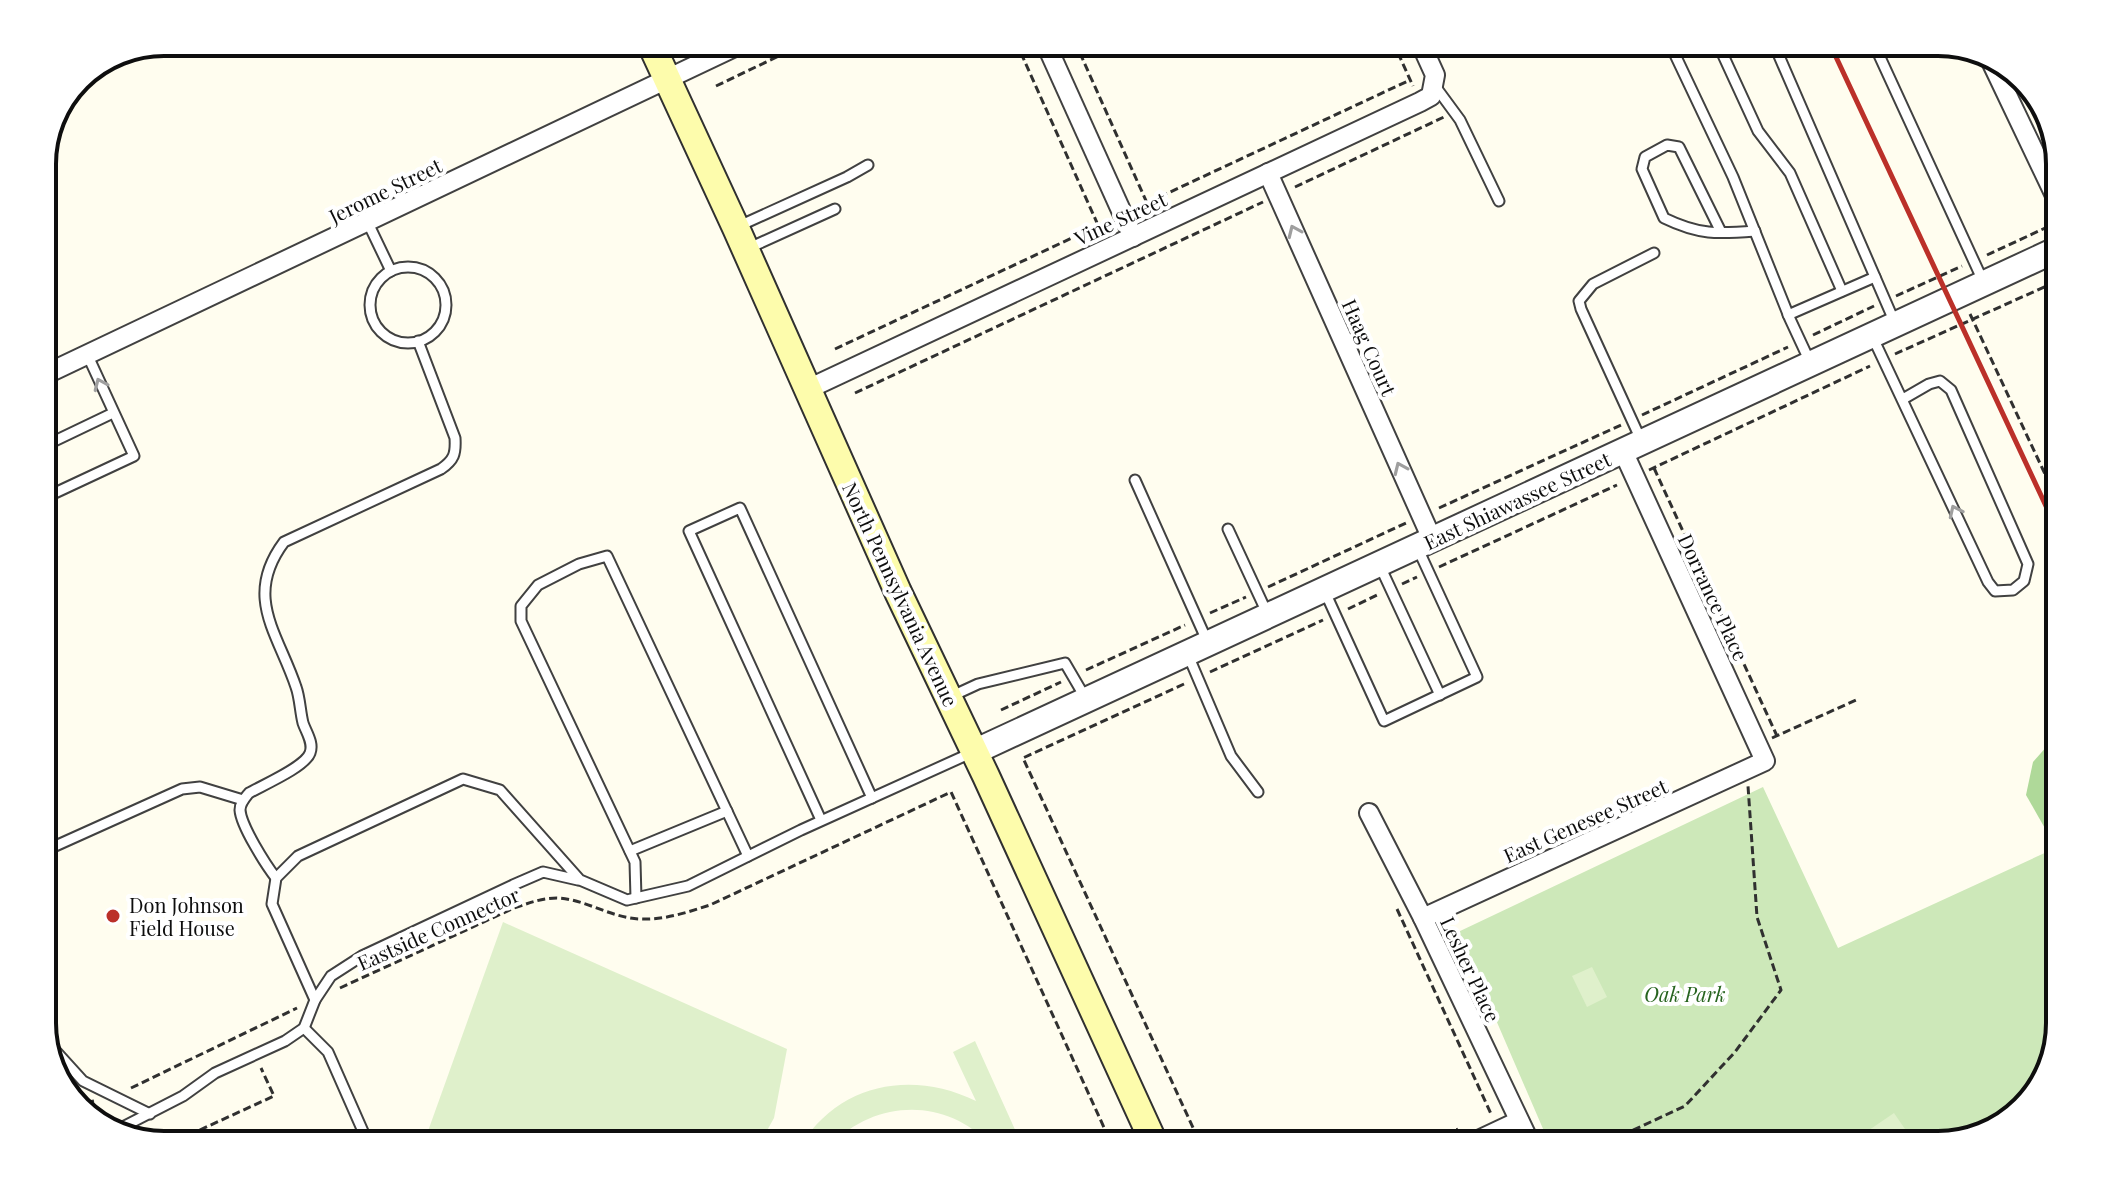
<svg xmlns="http://www.w3.org/2000/svg" width="2102" height="1187" font-family="'Playfair Display',serif">
<rect width="100%" height="100%" fill="#fffdef"/>
<!-- green -->
<path fill="#cde8b9" d="M 1763,787 L 1838,948 L 2060,846 L 2060,1024 L 2044,1084 L 2000,1128 L 1939,1145 L 1550,1145 L 1458,932 Z"/>
<!-- forest -->
<path fill="#afd999" d="M 2048,745 L 2060,755 L 2060,837 L 2051,839 L 2026,795 L 2033,762 Z"/>
<!-- pitch -->
<g fill="#dff0cb">
<path d="M 503,922 L 787,1049 L 774,1118 L 759,1145 L 423,1145 Z"/>
<path d="M 1592,967 L 1607,997 L 1587,1007 L 1572,976 Z"/>
<path d="M 975,1041 L 1022,1145 L 990,1145 C 947,1097 875,1099 831,1145 L 801,1145 C 840,1083 912,1070 976,1101 L 953,1052 Z"/>
<path d="M 1894,1113 L 1916,1145 L 1847,1145 Z"/>
</g>
<g fill="none" stroke-linecap="round" stroke-linejoin="round">
<defs>
<g id="service">
<path d="M 1669,42 L 1733,177 L 1790,319 L 1810,362"/>
<path d="M 1717,42 L 1758,131 L 1790,173 L 1842,291"/>
<path d="M 1773,42 L 1895,323"/>
<path d="M 1873,42 L 1983,281"/>
<path d="M 1435,86 L 1460,120 L 1499,201"/>
<path d="M 368,223 L 391,271"/>
<path d="M 739,226 L 847,177 L 868,165"/>
<path d="M 1721,232 L 1679,147 L 1667,145 L 1645,157 L 1642,169 L 1664,218 C 1699,235 1717,234 1755,231"/>
<path d="M 749,248 L 835,209"/>
<circle cx="408" cy="305" r="38"/>
<path d="M 1788,315 L 1875,277"/>
<path d="M 1873,338 L 1988,582 L 1995,591 L 2013,590 L 2024,581 L 2028,564 L 1951,390 L 1940,381 L 1929,384 L 1903,399"/>
<path d="M 1641,440 L 1581,309 L 1579,301 L 1593,284 L 1654,253"/>
<path d="M 42,447 L 113,413"/>
<path d="M 1135,480 L 1208,643"/>
<path d="M 42,499 L 134,456 L 87,354"/>
<path d="M 1228,529 L 1268,615"/>
<path d="M 1379,564 L 1440,695"/>
<path d="M 1325,592 L 1384,721 L 1477,677 L 1418,549"/>
<path d="M 1188,655 L 1231,756 L 1258,792"/>
<path d="M 952,696 L 978,684 L 1065,663 L 1086,699"/>
<path d="M 821,820 L 689,531 L 740,508 L 872,798"/>
<path d="M 630,851 L 727,811"/>
<path d="M 42,852 L 182,789 L 200,787 L 243,800"/>
<path d="M 276,878 C 266,865 241,826 240,810 C 240,803 245,798 249,793 C 263,785 305,767 310,753 C 314,743 306,732 303,723 C 300,711 300,698 296,687 C 278,633 243,597 284,542 L 441,469 C 454,460 456,454 455,438 L 418,341"/>
<path d="M 636,898 L 635,862 L 521,621 L 521,606 L 538,585 L 579,564 L 607,556 L 748,856"/>
<path d="M 315,1000 L 331,976 L 362,956 L 513,885 L 543,872 L 578,880"/>
<path d="M 42,1025 L 53,1048 L 83,1081 L 150,1114"/>
<path d="M 304,1028 L 328,1052 L 369,1145"/>
<path d="M 113,1132 L 183,1096 L 215,1073 L 285,1041 L 304,1028 L 315,1000 L 272,904 L 276,878 L 298,856 L 463,779 L 500,790 L 580,880 L 627,900 L 688,886 L 801,830 L 971,753"/>
</g>
<g id="minor">
<path d="M 1045,42 L 1133,237"/>
<path d="M 1988,55 L 2060,206"/>
<path d="M 1268,173 L 1432,539"/>
<path d="M 42,376 L 745,42"/>
<path d="M 808,389 L 1420,102 L 1431,96 L 1435,75 L 1420,42"/>
<path d="M 1369,813 L 1423,918 L 1531,1145"/>
<path d="M 1423,918 L 1765,761 L 1623,451"/>
<path d="M 1468,1145 L 1519,1121"/>
</g>
<path id="tertiary" d="M 974,752 L 2060,248"/>
<path id="secondary" d="M 650,42 L 736,228 L 898,592 L 986,776 L 1155,1145"/>
</defs>
<!-- service casing -->
<use href="#service" stroke="#414141" stroke-width="13"/>
<!-- minor casing -->
<use href="#minor" stroke="#414141" stroke-width="22"/>
<!-- tertiary casing -->
<use href="#tertiary" stroke="#414141" stroke-width="28"/>
<!-- secondary casing -->
<use href="#secondary" stroke="#303030" stroke-width="30"/>
<!-- path -->
<g stroke="#303030" stroke-width="3" stroke-dasharray="8 4" stroke-linecap="butt">
<path d="M 1016,42 L 1098,225"/>
<path d="M 1075,42 L 1147,203"/>
<path d="M 1393,42 L 1413,86"/>
<path d="M 716,86 L 808,42"/>
<path d="M 1295,187 L 1444,117"/>
<path d="M 1138,207 L 1410,80"/>
<path d="M 1987,255 L 2056,223"/>
<path d="M 1896,296 L 1962,266"/>
<path d="M 1970,314 L 2060,506"/>
<path d="M 1813,335 L 1874,306"/>
<path d="M 835,349 L 1106,222"/>
<path d="M 1895,354 L 2060,280"/>
<path d="M 855,393 L 1263,202"/>
<path d="M 1642,415 L 1788,347"/>
<path d="M 1654,468 L 1777,736"/>
<path d="M 1649,470 L 1870,366"/>
<path d="M 1439,508 L 1621,425"/>
<path d="M 1439,567 L 1617,485"/>
<path d="M 1402,584 L 1417,577"/>
<path d="M 1268,587 L 1406,523"/>
<path d="M 1348,609 L 1377,595"/>
<path d="M 1210,613 L 1246,597"/>
<path d="M 1086,670 L 1185,625"/>
<path d="M 1210,672 L 1323,620"/>
<path d="M 1184,684 L 1023,758 L 1201,1145"/>
<path d="M 1001,710 L 1061,682"/>
<path d="M 1772,738 L 1856,700"/>
<path d="M 1397,909 L 1492,1116"/>
<path d="M 340,988 L 514,908 C 529,903 542,898 557,898 C 586,899 612,919 642,919 C 665,920 688,912 710,905 L 951,792 L 1112,1145"/>
<path d="M 131,1088 L 297,1008"/>
<path d="M 78,1104 L 94,1101"/>
<path d="M 136,1138 L 151,1131 L 157,1143"/>
<path d="M 167,1145 L 274,1096 L 261,1068"/>
<path d="M 1424,1145 L 1458,1129"/>
<path d="M 1575,1145 L 1627,1133 L 1685,1106 L 1735,1052 L 1781,990 L 1757,917 L 1748,786"/>
</g>
<!-- service -->
<use href="#service" stroke="#fff" stroke-width="9"/>
<!-- minor -->
<use href="#minor" stroke="#fff" stroke-width="18"/>
<!-- tertiary -->
<use href="#tertiary" stroke="#fff" stroke-width="24"/>
<!-- secondary -->
<use href="#secondary" stroke="#fdfcac" stroke-width="26"/>
<!-- rail -->
<path stroke="#bb3029" stroke-width="5" d="M 1829,42 L 2060,536"/>
</g>
<!-- one-way arrows -->
<defs><path id="oneway-chevron" d="M-2-3.5L2.5 0L-2 3.5" fill="none" stroke-width="1.6" stroke-linecap="round" stroke-linejoin="round" transform="scale(2)"/></defs>
<g stroke="#9f9f9f">
<use href="#oneway-chevron" transform="translate(1294 231) rotate(-114)"/>
<use href="#oneway-chevron" transform="translate(100 384) rotate(-114)"/>
<use href="#oneway-chevron" transform="translate(1400 468) rotate(-114)"/>
<use href="#oneway-chevron" transform="translate(1955 511) rotate(-115)"/>
</g>
<!-- markers -->
<circle fill="#bb3029" stroke="#fff" stroke-width="3" cx="113" cy="916" r="8"/>
<g text-anchor="middle" dominant-baseline="central" stroke-width="8" stroke-linejoin="round" paint-order="stroke">
<!-- street labels -->
<g font-size="20" fill="#0e0e0e" stroke="#fff">
<text transform="translate(385 190) rotate(-26)">Jerome Street</text>
<text transform="translate(1120 218) rotate(-25)">Vine Street</text>
<text transform="translate(1370 347) rotate(66)">Haag Court</text>
<text transform="translate(1517 500) rotate(-25)">East Shiawassee Street</text>
<text transform="translate(901 594) rotate(65)">North Pennsylvania Avenue</text>
<text transform="translate(1714 597) rotate(65)">Dorrance Place</text>
<text transform="translate(1585 820) rotate(-24)">East Genesee Street</text>
<text transform="translate(438 928) rotate(-24)">Eastside Connector</text>
<text transform="translate(1471 969) rotate(65)">Lesher Place</text>
</g>
<!-- poi labels -->
<g font-size="20" fill="#0e0e0e" stroke="#fff" text-anchor="start">
<text x="129" y="904">Don Johnson<tspan x="129" dy="23">Field House</tspan></text>
</g>
<!-- park labels -->
<g font-size="20" font-style="italic" fill="#27641f" stroke="#fff">
<text x="1685" y="993">Oak Park</text>
</g>
</g>
<!-- crop -->
<path d="M0 0H2102V1187H0ZM164 56H1938A108 108 0 0 1 2046 164V1023A108 108 0 0 1 1938 1131H164A108 108 0 0 1 56 1023V164A108 108 0 0 1 164 56Z" fill="#fff" fill-rule="evenodd"/>
<path fill="none" stroke="#0e0e0e" stroke-width="4" d="M164 56H1938A108 108 0 0 1 2046 164V1023A108 108 0 0 1 1938 1131H164A108 108 0 0 1 56 1023V164A108 108 0 0 1 164 56Z"/>
</svg>
